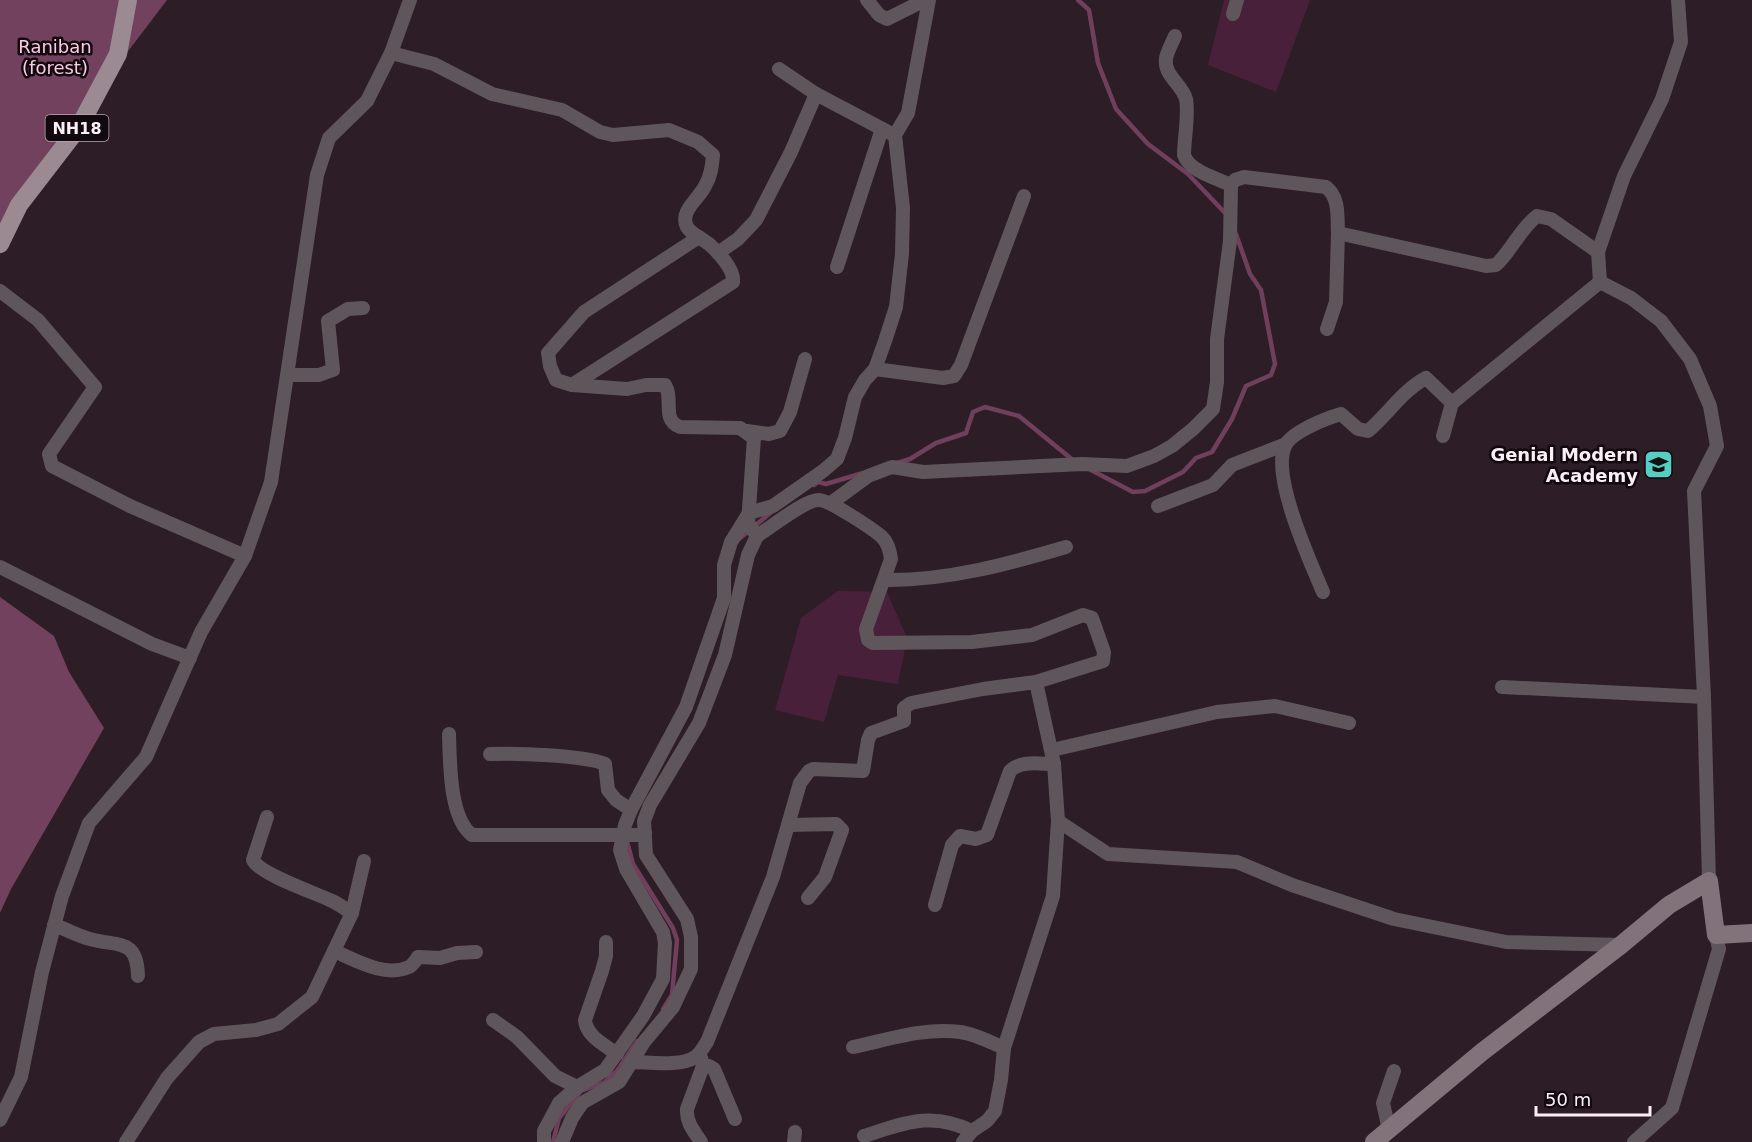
<svg xmlns="http://www.w3.org/2000/svg" width="1752" height="1142" font-family="'DejaVu Sans',sans-serif">
<rect width="100%" height="100%" fill="#2d1d26"/>
<!-- green -->
<g fill="#492039">
<path d="M 1224,0 L 1310,0 L 1276,92 L 1208,65 Z"/>
<path d="M 838,591 L 887,592 L 907,638 L 898,684 L 838,675 L 824,722 L 775,710 L 801,618 Z"/>
</g>
<!-- forest -->
<g fill="#72415e">
<path d="M 0,0 L 167,0 L 91,100 L 0,254 Z"/>
<path d="M 0,597 L 54,636 L 69,672 L 104,728 L 11,889 L 0,913 Z"/>
</g>
<g fill="none" stroke-linecap="round" stroke-linejoin="round">
<!-- stream -->
<g stroke="#703f5c" stroke-width="4.5">
<path d="M 1078,0 L 1089,10 L 1098,63 L 1116,109 L 1148,144 L 1188,174 L 1227,215"/>
<path d="M 897,463 L 910,459 L 936,443 L 966,433 L 973,412 L 985,407 L 1019,416 L 1074,461"/>
<path d="M 1089,469 L 1133,492 L 1145,491 L 1183,472 L 1196,458 L 1212,452 L 1232,419 L 1246,386 L 1271,375 L 1275,364 L 1261,290 L 1250,274 L 1236,234"/>
<path d="M 814,485 L 818,482 L 826,484 L 863,473"/>
<path d="M 739,539 L 774,510"/>
<path d="M 627,841 L 633,864 L 673,928 L 677,940 L 672,995 L 663,1009"/>
<path d="M 553,1142 L 559,1118 L 581,1091 L 605,1082 L 617,1071 L 637,1041"/>
</g>
<!-- street -->
<g stroke="#5f565b" stroke-width="14">
<path d="M 867,0 L 879,15 L 887,19 L 925,0"/>
<path d="M 1678,0 L 1681,42 L 1662,99 L 1624,176 L 1598,252 L 1600,282 L 1631,298 L 1661,321 L 1690,359 L 1710,406 L 1717,446 L 1694,491 L 1704,697 L 1709,881"/>
<path d="M 1233,14 L 1237,0"/>
<path d="M 1175,36 C 1172,43 1168,50 1166,58 C 1163,75 1182,84 1186,99 C 1189,115 1184,139 1184,155 C 1189,171 1216,178 1231,185"/>
<path d="M 391,53 L 434,64 L 492,94 L 562,110 L 600,132 L 613,135 L 669,130 L 698,142 L 713,155 C 712,166 711,176 705,186 C 699,199 679,211 687,227 C 691,234 703,239 709,244 C 718,252 735,270 733,282 L 572,385"/>
<path d="M 779,69 L 816,94 L 890,133"/>
<path d="M 718,253 L 738,239 L 756,220 L 791,152 L 816,94"/>
<path d="M 837,267 L 882,129"/>
<path d="M 0,291 L 38,320 L 95,387 L 49,454 L 52,466 L 130,506 L 245,556"/>
<path d="M 1327,329 L 1336,302 L 1338,233"/>
<path d="M 875,369 L 943,378 L 954,376 L 961,365 L 1024,196"/>
<path d="M 288,375 L 319,375 L 333,370 L 328,321 L 348,309 L 363,308"/>
<path d="M 747,431 L 769,434 L 780,431 L 790,412 L 805,359"/>
<path d="M 1443,436 L 1452,403 L 1600,282"/>
<path d="M 831,503 L 868,476 L 892,467 L 923,472 L 1082,464 L 1127,466 L 1154,456 L 1172,446 L 1193,429 L 1213,409 L 1217,382 L 1217,339 L 1230,241 L 1231,185 L 1235,180 L 1244,177 L 1326,187 C 1340,198 1337,217 1338,233 L 1486,266 L 1496,265 C 1512,250 1520,229 1537,216 L 1551,219 L 1598,252"/>
<path d="M 1158,506 L 1213,485 L 1232,465 L 1286,444"/>
<path d="M 757,536 C 770,528 805,500 818,500 C 828,499 873,529 882,537 C 888,543 890,551 891,559 L 866,629 L 868,640 L 873,643 L 972,642 L 1032,635 L 1083,615 L 1092,618 L 1104,652 L 1103,661 L 1036,682"/>
<path d="M 0,567 L 152,644 L 190,658"/>
<path d="M 885,580 C 946,581 1008,564 1066,547"/>
<path d="M 1323,592 C 1310,561 1271,476 1285,446 C 1291,432 1327,418 1341,414 L 1358,429 L 1368,431 C 1388,414 1403,390 1426,378 L 1452,403"/>
<path d="M 1502,687 L 1704,697"/>
<path d="M 449,734 C 450,761 449,818 472,835 L 640,835 L 645,833"/>
<path d="M 1052,750 L 1217,712 L 1275,706 L 1349,723"/>
<path d="M 490,754 C 515,753 584,755 605,764 L 608,790 L 616,800 L 631,810 L 625,825 L 620,850 L 626,869 L 663,932 L 665,943 L 663,979 L 643,1016 L 605,1070 L 577,1087 L 559,1103 L 544,1131 L 544,1142"/>
<path d="M 631,810 L 686,707 L 724,598 L 724,565 L 731,542 L 749,513 L 773,506 L 823,471 L 837,459 L 845,438 L 855,397 L 865,380 L 875,369 L 885,341 L 896,307 L 902,254 L 903,208 L 895,135 L 908,113 L 929,0"/>
<path d="M 267,817 L 253,860 C 259,874 316,893 332,901 C 339,904 345,909 352,913"/>
<path d="M 1058,821 L 1108,854 L 1237,862 L 1292,885 L 1394,919 L 1506,942 L 1621,945"/>
<path d="M 788,825 L 836,824 L 842,830 L 825,877 L 808,898"/>
<path d="M 935,905 L 952,845 L 960,836 L 976,839 L 987,835 L 1010,771 C 1021,760 1040,764 1054,764"/>
<path d="M 54,925 C 66,929 78,936 90,939 C 119,947 137,938 138,976"/>
<path d="M 606,942 L 606,956 L 602,971 L 585,1020 C 586,1036 605,1045 617,1054"/>
<path d="M 334,951 C 355,960 385,978 409,967 C 413,965 416,960 418,957 L 440,958 L 457,953 L 476,952"/>
<path d="M 493,1020 L 517,1037 L 555,1076 L 577,1087"/>
<path d="M 853,1047 C 887,1040 925,1027 960,1032 C 975,1034 990,1042 1004,1048"/>
<path d="M 696,1057 L 701,1058 L 703,1066 L 687,1109 C 686,1123 694,1131 701,1142"/>
<path d="M 631,1062 C 648,1062 681,1067 695,1057 C 700,1054 704,1046 707,1042 L 773,877 L 800,783 L 809,771 L 813,769 L 863,771 L 868,740 L 871,733 L 904,721 L 904,708 L 911,703 L 983,689 L 1036,682 L 1054,764 L 1058,821 L 1053,896 L 1004,1048 L 1001,1080 L 995,1111 L 987,1121 L 972,1131 L 963,1142"/>
<path d="M 703,1066 L 709,1066 L 714,1069 L 735,1119"/>
<path d="M 0,1120 L 21,1077 L 42,972 L 62,896 L 89,823 L 146,757 L 201,632 L 245,556 L 271,482 L 317,175 L 329,138 L 367,101 L 391,53 L 410,0"/>
<path d="M 1389,1130 L 1383,1103 L 1394,1071"/>
<path d="M 864,1136 C 905,1123 931,1111 972,1131"/>
<path d="M 126,1142 L 167,1078 L 199,1042 L 214,1034 L 256,1030 L 278,1024 L 312,997 L 352,913 L 364,861"/>
<path d="M 562,1142 L 572,1118 L 582,1103 L 619,1082 L 644,1042 L 673,1007 L 691,969 L 691,937 L 687,919 L 646,855 L 644,821 L 650,805 L 699,723 L 725,655 L 748,555 L 757,536 L 748,523 L 754,438 L 740,428 L 680,427 C 661,420 674,399 665,385 L 646,385 L 627,389 L 572,385 L 556,380 L 550,366 L 548,353 L 584,312 L 699,237"/>
<path d="M 794,1142 L 795,1132"/>
<path d="M 1634,1142 L 1672,1108 L 1719,949 L 1716,935"/>
</g>
<!-- secondary -->
<path stroke="#82737b" stroke-width="18" d="M 1374,1142 L 1482,1052 L 1621,945 L 1669,905 L 1709,881 L 1716,935 L 1752,933"/>
<!-- primary -->
<path stroke="#9c8a93" stroke-width="18" d="M 0,244 L 19,205 L 79,127 L 118,54 L 128,0"/>
</g>
<!-- icons -->
<defs>
<symbol id="school-square" viewBox="-11 -11 22 22"><rect x="-9" y="-9" width="18" height="18" rx="4" fill="#56cec4" stroke="#11090e"/><path d="M0-5L7-2L0 1L-7-2ZM-4 1L0 2.5L4 1V4Q0 6-4 4Z" fill="#111"/></symbol>
</defs>
<g fill-rule="evenodd">
<use href="#school-square" x="1642" y="448" width="33" height="33"/>
</g>
<g text-anchor="middle" dominant-baseline="central" stroke-width="5" stroke-linejoin="round" paint-order="stroke">
<!-- shield labels -->
<rect fill="#11090e" stroke="#b5aab0" stroke-width="1.5" x="45.5" y="115" width="63" height="26" rx="4.5"/>
<g font-size="16" font-weight="bold" fill="#fbeff5">
<text x="77" y="128">NH18</text>
</g>
<!-- park labels -->
<g font-size="18" fill="#fbcae5" stroke="#11090e">
<text x="55" y="46">Raniban<tspan x="55" dy="21">(forest)</tspan></text>
</g>
<!-- poi labels -->
<g font-size="18" font-weight="bold" fill="#fbeff5" stroke="#11090e" text-anchor="end">
<text x="1638" y="454">Genial Modern<tspan x="1638" dy="21">Academy</tspan></text>
</g>
</g>
<!-- scale -->
<path d="M1536 1106v9h114v-9" fill="none" stroke="#fbeff5" stroke-width="3"/>
<text x="1545" y="1106" font-size="18" fill="#fbeff5" stroke="#11090e" stroke-width="4.5" paint-order="stroke">50 m</text>
</svg>
